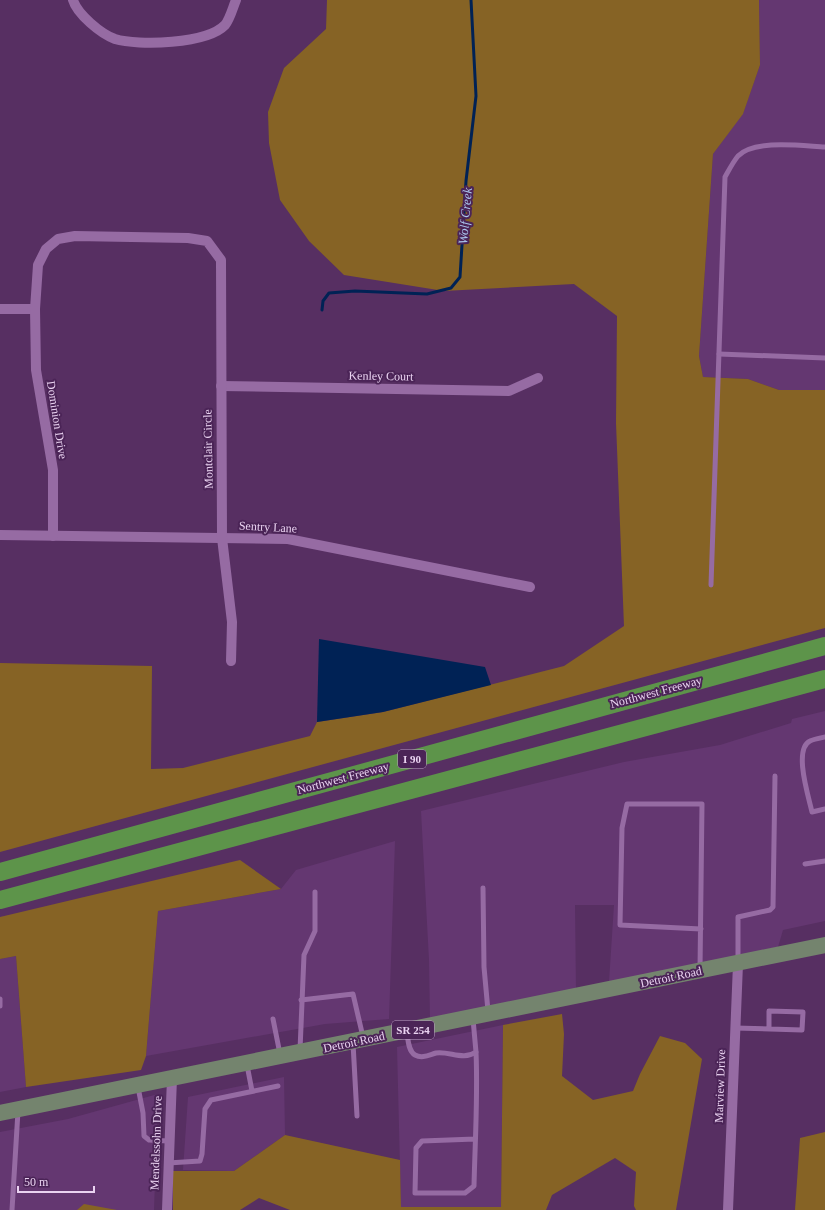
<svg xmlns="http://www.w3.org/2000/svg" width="825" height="1210" font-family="'Times New Roman',serif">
<rect width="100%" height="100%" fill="#572f62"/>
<!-- built -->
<g fill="#643771">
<path d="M 759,0 L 825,0 L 825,390 L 779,390 L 748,379 L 703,377 L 699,356 L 713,154 L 743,113 L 760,65 Z"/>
<path d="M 825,711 L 825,921 L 783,930 L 778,947 L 609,982 L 614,905 L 575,905 L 576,991 L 430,1020 L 429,960 L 421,811 L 624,762 L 720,745 L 791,723 L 792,719 Z"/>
<path d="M 395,841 L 389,1019 L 325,1024 L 146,1056 L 158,911 L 281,889 L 296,870 Z"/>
<path d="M 16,956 L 26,1087 L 0,1092 L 0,959 Z"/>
<path d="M 503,1025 L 501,1207 L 401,1207 L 397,1047 Z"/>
<path d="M 284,1077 L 285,1135 L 234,1171 L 183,1170 L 188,1097 Z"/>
<path d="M 158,1094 L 154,1210 L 0,1210 L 0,1132 L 68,1119 Z"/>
</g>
<!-- green -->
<g fill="#866325">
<path d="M 327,0 L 759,0 L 760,65 L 743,114 L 713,154 L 699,356 L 703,377 L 748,379 L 779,390 L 825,390 L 825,628 L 0,852 L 0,663 L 152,666 L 151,769 L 183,768 L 310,736 L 317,722 L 383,712 L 564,666 L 624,626 L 616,423 L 617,316 L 574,284 L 444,291 L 344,275 L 309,241 L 280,200 L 269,143 L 268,112 L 284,68 L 326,29 Z"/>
<path d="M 240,860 L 281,889 L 158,911 L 146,1056 L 141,1070 L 26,1087 L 16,956 L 0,959 L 0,917 Z"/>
<path d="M 562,1014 L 564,1034 L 562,1076 L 593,1100 L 633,1091 L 640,1074 L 660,1036 L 685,1043 L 702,1059 L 676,1210 L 636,1210 L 634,1206 L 636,1172 L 615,1158 L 552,1195 L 546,1210 L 290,1210 L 259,1198 L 240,1210 L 173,1210 L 173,1171 L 234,1171 L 285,1135 L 400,1160 L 401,1207 L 501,1207 L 503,1025 Z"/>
<path d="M 825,1132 L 825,1210 L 795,1210 L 800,1138 Z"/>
<path d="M 84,1204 L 117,1210 L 77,1210 Z"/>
</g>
<!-- water -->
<path fill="#025" d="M 319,639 L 485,667 L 491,685 L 383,712 L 317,722 Z"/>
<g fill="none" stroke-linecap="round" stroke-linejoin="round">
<!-- stream -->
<path stroke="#025" stroke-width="3" d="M 322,310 L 323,301 L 329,293 L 355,291 L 427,294 L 451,288 L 460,277 L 466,181 L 476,96 L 471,0"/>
<!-- service -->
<g stroke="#966ba3" stroke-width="5">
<path d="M 719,354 L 825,358"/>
<path d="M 711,585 L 725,177 C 729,170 733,162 738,156 C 754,139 803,146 825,147"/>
<path d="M 825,737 C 820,738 814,739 810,741 C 793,749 809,798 812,812 L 825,809"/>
<path d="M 805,864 L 825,861"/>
<path d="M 483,888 L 484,967 L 488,1011"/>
<path d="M 738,961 L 738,917 L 770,910 L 773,907 L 775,776"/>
<path d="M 700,969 L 702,804 L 627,804 L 622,828 L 620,925 L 701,929"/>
<path d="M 0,999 L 0,1006"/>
<path d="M 301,1000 L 353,994 L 363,1037"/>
<path d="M 273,1019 L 280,1054"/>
<path d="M 735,1028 L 802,1030 L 803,1012 L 769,1011 L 769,1029"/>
<path d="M 407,1032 C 408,1039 408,1051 415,1055 C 422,1059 429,1055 436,1053 C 450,1051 463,1061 476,1052 L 473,1019"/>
<path d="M 353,1043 L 357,1116"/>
<path d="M 300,1050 L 304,955 L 315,931 L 315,892"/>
<path d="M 247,1065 L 252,1091"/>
<path d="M 138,1087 L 143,1113 L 144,1136 L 149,1140 L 168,1141"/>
<path d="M 475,1139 L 422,1141 L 416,1148 L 415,1193 L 465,1193 L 474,1186 C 475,1141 478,1097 476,1052"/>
<path d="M 168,1163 L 200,1161 L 202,1154 L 205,1109 L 211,1100 L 278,1086"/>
<path d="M 12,1210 L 18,1111"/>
</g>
<!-- minor -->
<g stroke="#966ba3" stroke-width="10">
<path d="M 73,0 C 77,14 101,34 115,39 C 138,46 207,44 225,25 C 230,19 233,7 236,0"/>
<path d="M 0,309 L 35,309"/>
<path d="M 221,386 L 509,391 L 538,378"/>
<path d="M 0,535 L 288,539 L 530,587"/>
<path d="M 53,536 L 53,470 L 36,370 L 35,309 L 38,265 L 46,249 L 58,239 L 75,236 L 188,238 L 207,241 L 221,260 L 222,538 L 232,622 L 231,661"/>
<path d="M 167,1210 L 172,1078"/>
<path d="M 728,1210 L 738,964"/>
</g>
<!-- primary -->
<path stroke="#74846e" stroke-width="16" d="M 0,1113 L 825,945"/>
<!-- motorway -->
<g stroke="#5d944a" stroke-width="18">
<path d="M 0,872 L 825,646"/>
<path d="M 0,900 L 825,679"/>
</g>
</g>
<g text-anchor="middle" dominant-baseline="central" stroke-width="4" stroke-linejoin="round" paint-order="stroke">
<!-- shield labels -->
<g fill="#4b2457" stroke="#ba9ec3" stroke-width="1">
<rect x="398" y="750" width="28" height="18" rx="3"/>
<rect x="392" y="1021" width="42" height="18" rx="3"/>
</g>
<g font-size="11" font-weight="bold" fill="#ead3f1">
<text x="412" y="759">I 90</text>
<text x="413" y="1030">SR 254</text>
</g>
<!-- street labels -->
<g font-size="12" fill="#ead3f1" stroke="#4b2457">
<text transform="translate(381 376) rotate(1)">Kenley Court</text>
<text transform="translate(57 420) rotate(81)">Dominion Drive</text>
<text transform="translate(208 449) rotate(-91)">Montclair Circle</text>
<text transform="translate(268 527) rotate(3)">Sentry Lane</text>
<text transform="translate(656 692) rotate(-15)">Northwest Freeway</text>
<text transform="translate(343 778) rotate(-15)">Northwest Freeway</text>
<text transform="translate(671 977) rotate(-12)">Detroit Road</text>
<text transform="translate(354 1042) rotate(-12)">Detroit Road</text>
<text transform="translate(720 1086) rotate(-88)">Marview Drive</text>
<text transform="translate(156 1143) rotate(-88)">Mendelssohn Drive</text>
</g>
<!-- water labels -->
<g font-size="13" font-style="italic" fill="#aac5ec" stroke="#4b2457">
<text transform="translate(465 216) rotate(-85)">Wolf Creek</text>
</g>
</g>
<!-- scale -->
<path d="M18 1186v6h76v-6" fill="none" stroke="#ead3f1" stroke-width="2"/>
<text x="24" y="1186" font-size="12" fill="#ead3f1" stroke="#4b2457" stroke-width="3" paint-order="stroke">50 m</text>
</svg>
